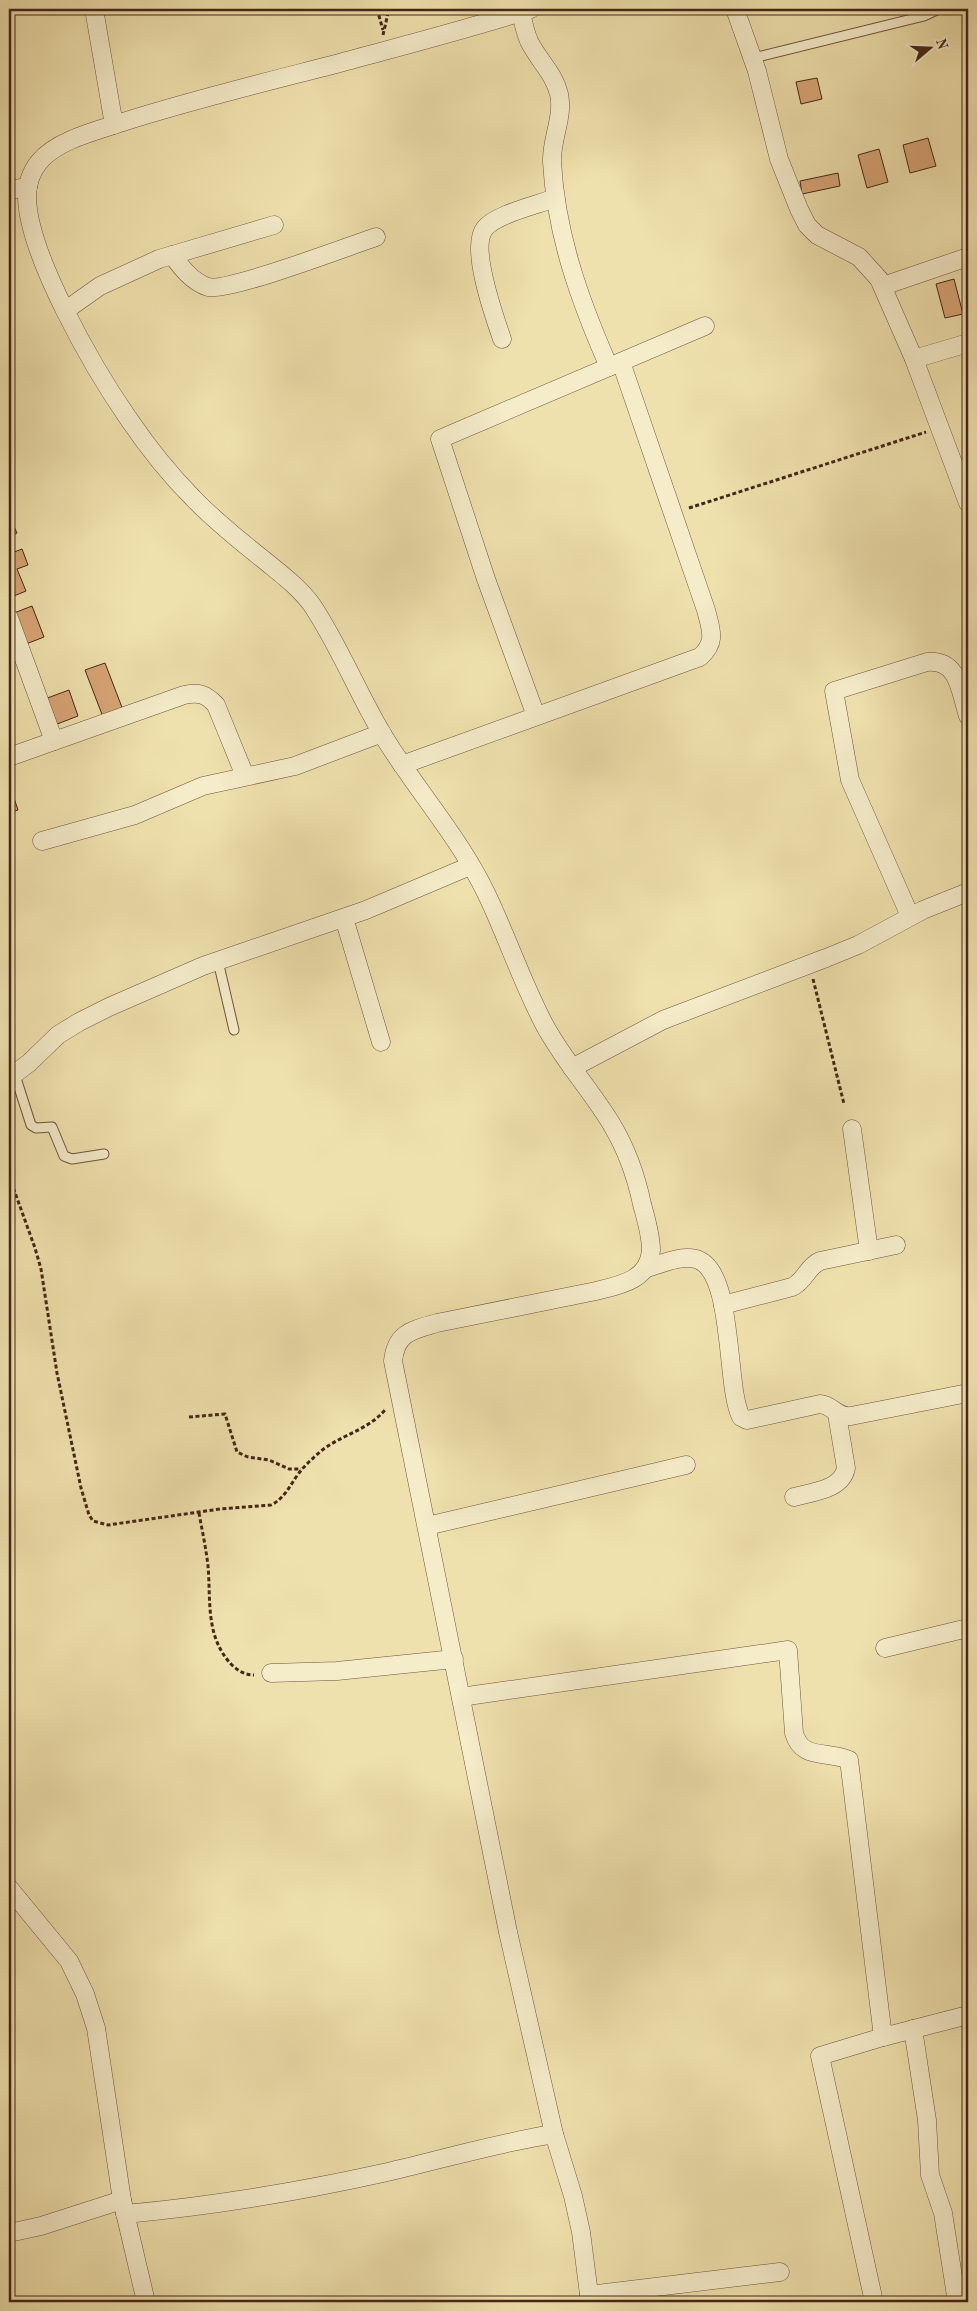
<svg xmlns="http://www.w3.org/2000/svg" width="977" height="2311" font-family="'Old Standard TT',serif">
<rect width="100%" height="100%" fill="#efe1ad"/>
<filter id="stains"><feTurbulence type="fractalNoise" baseFrequency=".004" numOctaves="4"/><feColorMatrix values="0 0 0 0 .2 0 0 0 0 .09 0 0 0 0 .02 0 0 0 .5 -.17"/></filter>
<radialGradient id="worn" r=".72"><stop offset=".6" stop-color="#630" stop-opacity="0"/><stop offset="1" stop-color="#630" stop-opacity=".3"/></radialGradient>
<!-- building -->
<g fill="#d8a575" stroke="#442618">
<path d="M 817,78 L 822,99 L 801,104 L 796,82 Z"/>
<path d="M 928,138 L 936,166 L 910,173 L 903,145 Z"/>
<path d="M 879,149 L 888,182 L 867,188 L 858,155 Z"/>
<path d="M 838,173 L 840,186 L 802,194 L 800,181 Z"/>
<path d="M 954,279 L 963,314 L 945,318 L 936,284 Z"/>
<path d="M 9,516 L 17,533 L 9,537 Z"/>
<path d="M 22,549 L 28,565 L 17,569 L 26,591 L 9,598 L 9,554 Z"/>
<path d="M 32,606 L 44,637 L 26,644 L 14,613 Z"/>
<path d="M 105,663 L 123,710 L 103,717 L 85,670 Z"/>
<path d="M 69,690 L 78,716 L 52,726 L 42,700 Z"/>
<path d="M 9,783 L 18,810 L 9,813 Z"/>
</g>
<g fill="none" stroke-linecap="round" stroke-linejoin="round">
<defs>
<g id="lane">
<path d="M 753,58 L 924,16 L 939,9"/>
<path d="M 218,961 L 234,1030"/>
<path d="M 15,1075 L 31,1125 L 36,1128 L 52,1127 L 64,1156 L 72,1159 L 104,1154"/>
</g>
<g id="street">
<path d="M 94,9 L 114,125"/>
<path d="M 531,9 C 465,30 398,47 332,65 C 262,83 192,100 123,122 C 96,131 57,140 39,162 C 31,172 27,185 27,197 C 28,255 94,369 128,418 C 147,446 169,474 193,498 C 215,521 240,541 264,560 C 281,574 299,587 312,605 C 340,647 358,694 384,737 C 417,791 460,838 487,895 C 507,937 522,982 544,1024 C 563,1060 591,1090 612,1125 C 627,1150 636,1176 642,1204 C 646,1219 651,1235 651,1250 C 649,1280 621,1285 596,1291 L 437,1323 C 413,1330 396,1332 393,1361 L 508,1932 L 554,2134 L 573,2196 L 581,2232 L 590,2302"/>
<path d="M 735,9 L 757,71 L 779,159 L 799,209 L 807,225 L 817,235 L 859,257 L 879,279 L 914,359 L 968,503"/>
<path d="M 521,12 C 523,22 525,32 529,41 C 538,60 554,73 559,94 C 564,117 551,139 552,162 C 556,235 580,301 609,367"/>
<path d="M 9,190 L 28,187"/>
<path d="M 172,255 C 181,267 192,282 208,287 C 229,292 349,246 376,237"/>
<path d="M 883,286 L 968,257"/>
<path d="M 66,310 L 100,286 L 159,259 L 274,225"/>
<path d="M 502,339 C 495,318 469,247 485,228 C 497,214 537,205 555,198"/>
<path d="M 914,359 L 968,343"/>
<path d="M 9,618 L 54,741"/>
<path d="M 536,716 L 486,579 L 440,439 L 705,326"/>
<path d="M 9,757 L 184,695 C 199,692 206,694 216,705 L 245,776"/>
<path d="M 402,765 L 700,657 C 717,642 711,630 706,610 L 621,362"/>
<path d="M 42,841 L 135,815 L 203,786 L 295,766 L 382,733"/>
<path d="M 910,916 L 850,780 L 834,691 L 927,662 C 959,659 960,691 968,716"/>
<path d="M 344,918 L 381,1042"/>
<path d="M 572,1068 L 663,1020 L 826,958 L 858,945 L 923,910 L 968,892"/>
<path d="M 9,1078 L 29,1063 L 58,1035 L 79,1022 L 109,1007 L 203,966 L 366,910 L 470,866"/>
<path d="M 852,1129 L 869,1251"/>
<path d="M 647,1268 C 661,1264 681,1255 696,1259 C 735,1270 725,1386 741,1417 L 747,1420 L 820,1404 C 833,1405 837,1418 851,1416 L 968,1393"/>
<path d="M 723,1305 L 792,1287 C 805,1281 807,1267 820,1261 L 896,1245"/>
<path d="M 794,1497 C 812,1492 842,1490 846,1468 L 837,1414"/>
<path d="M 427,1526 L 686,1465"/>
<path d="M 885,1648 L 968,1628"/>
<path d="M 271,1673 L 337,1671 L 454,1659"/>
<path d="M 461,1697 L 788,1650 L 794,1733 C 802,1761 827,1750 849,1760 L 883,2037"/>
<path d="M 9,1888 L 69,1961 L 85,1994 L 96,2028 L 122,2200 L 146,2302"/>
<path d="M 913,2029 L 927,2120 L 930,2175 L 943,2213 L 957,2302"/>
<path d="M 125,2214 C 213,2206 297,2192 383,2173 C 440,2160 496,2143 554,2134"/>
<path d="M 9,2233 L 41,2226 L 122,2200"/>
<path d="M 589,2295 L 780,2272"/>
<path d="M 874,2302 L 820,2056 L 883,2037 L 968,2015"/>
</g>
</defs>
<!-- lane casing -->
<use href="#lane" stroke="#6f553d" stroke-width="11"/>
<!-- street casing -->
<use href="#street" stroke="#6f553d" stroke-width="19"/>
<!-- path -->
<g stroke="#442618" stroke-width="3" stroke-dasharray="4 2.5" stroke-linecap="butt">
<path d="M 377,9 L 383,30"/>
<path d="M 383,35 L 389,9"/>
<path d="M 689,508 L 926,432"/>
<path d="M 813,979 L 844,1104"/>
<path d="M 9,1176 L 35,1248 L 41,1269 L 57,1373 L 81,1488 L 89,1515 L 93,1521 L 108,1525 L 220,1509 L 271,1505 C 285,1498 290,1485 299,1473 C 305,1465 313,1458 321,1451 C 341,1435 368,1430 385,1410"/>
<path d="M 189,1417 L 225,1414 L 237,1452 L 248,1457 L 269,1460 L 289,1469 L 301,1469"/>
<path d="M 199,1513 C 202,1530 206,1548 208,1566 C 211,1600 205,1636 231,1664 C 238,1671 245,1675 254,1675"/>
</g>
<!-- lane -->
<use href="#lane" stroke="#f5ecca" stroke-width="9"/>
<!-- street -->
<use href="#street" stroke="#f5ecca" stroke-width="18"/>
</g>
<!-- margin -->
<rect width="977" height="2311" fill="none" stroke="#efe1ad" stroke-width="30"/>
<rect x="10" y="10" width="957" height="2291" fill="none" stroke="#442618" stroke-width="2.5"/>
<rect x="15" y="15" width="947" height="2281" fill="none" stroke="#442618"/>
<!-- north arrow -->
<g transform="translate(930 48) rotate(71)" stroke="#f5ecca" stroke-width="4" paint-order="stroke">
<path d="M0-4L9 19L0 12L-9 19Z" fill="#442618"/>
<text y="-8" font-size="14" font-weight="bold" text-anchor="middle" fill="#442618">N</text>
</g>
<rect width="100%" height="100%" filter="url(#stains)"/>
<rect width="100%" height="100%" fill="url(#worn)"/>
</svg>
